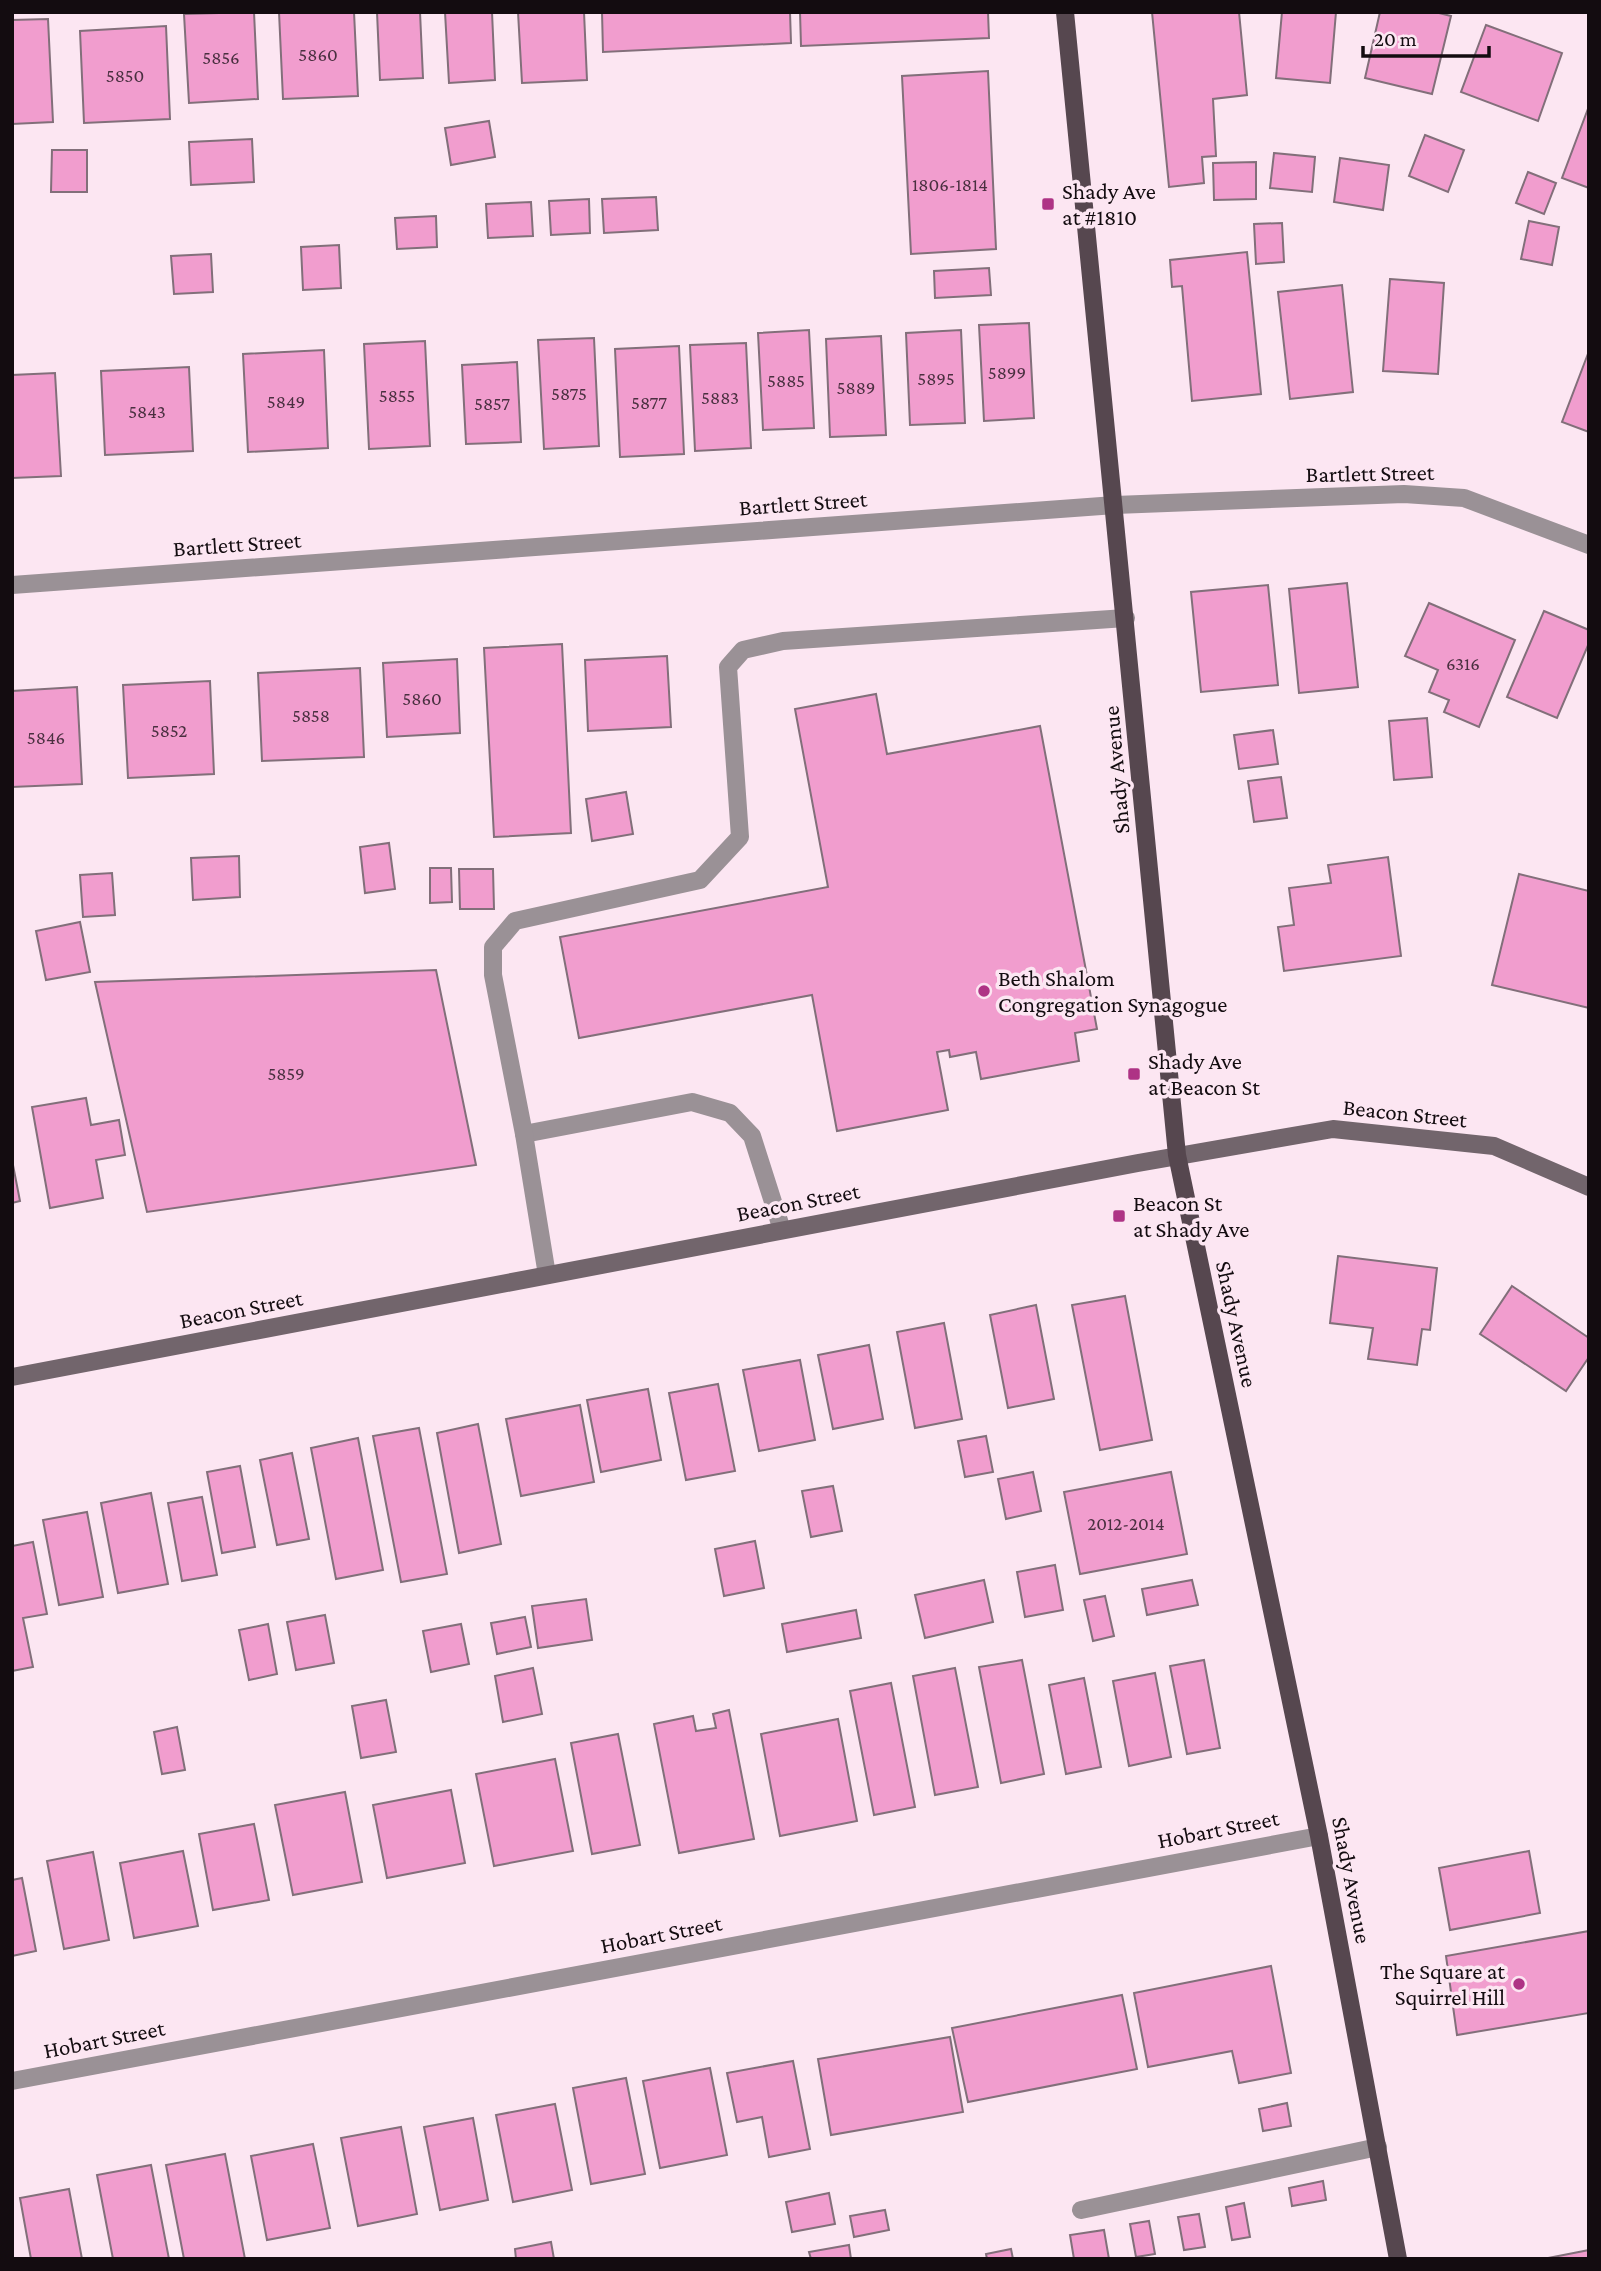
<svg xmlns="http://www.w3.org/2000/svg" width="1601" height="2271" font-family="'Crimson Pro',serif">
<rect width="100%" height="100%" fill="#fce6f2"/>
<!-- building -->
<g fill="#f19dce" stroke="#826f7a" stroke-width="2">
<path d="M 254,12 L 258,99 L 189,103 L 184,14 Z"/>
<path d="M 279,12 L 354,12 L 358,96 L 283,99 Z"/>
<path d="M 377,12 L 420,12 L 423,78 L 380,80 Z"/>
<path d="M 445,12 L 492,12 L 495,80 L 449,83 Z"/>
<path d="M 518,12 L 584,12 L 587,80 L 522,83 Z"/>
<path d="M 602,12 L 790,12 L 791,43 L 603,52 Z"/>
<path d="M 800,12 L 988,12 L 989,38 L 801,46 Z"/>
<path d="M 1152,12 L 1239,12 L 1247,95 L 1213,99 L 1216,156 L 1202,157 L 1204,183 L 1169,187 Z"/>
<path d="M 1282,12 L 1336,12 L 1330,83 L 1276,78 Z"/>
<path d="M 1380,12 L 1435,12 L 1451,16 L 1432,94 L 1365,78 Z"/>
<path d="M 48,19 L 53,122 L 12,124 L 12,20 Z"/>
<path d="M 1486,25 L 1562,53 L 1538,121 L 1461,92 Z"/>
<path d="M 166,26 L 170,119 L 84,123 L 80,31 Z"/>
<path d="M 988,71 L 996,249 L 911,254 L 902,76 Z"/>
<path d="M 1589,106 L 1589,188 L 1562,178 Z"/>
<path d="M 489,121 L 495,157 L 451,165 L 445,128 Z"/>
<path d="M 1425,135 L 1464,150 L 1448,192 L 1409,176 Z"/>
<path d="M 252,139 L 254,182 L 191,185 L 189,142 Z"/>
<path d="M 52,150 L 87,150 L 87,192 L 51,192 Z"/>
<path d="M 1274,153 L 1315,157 L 1312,192 L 1270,188 Z"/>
<path d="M 1340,158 L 1389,165 L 1383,210 L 1334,202 Z"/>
<path d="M 1256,162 L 1256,199 L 1214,200 L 1213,163 Z"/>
<path d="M 1528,172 L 1556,183 L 1544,214 L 1516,203 Z"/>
<path d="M 656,197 L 658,230 L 604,233 L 602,199 Z"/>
<path d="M 589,199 L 590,233 L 551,235 L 549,201 Z"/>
<path d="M 531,202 L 533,236 L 488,238 L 486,204 Z"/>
<path d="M 436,216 L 437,247 L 397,249 L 395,218 Z"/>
<path d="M 1529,221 L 1559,227 L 1552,265 L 1521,259 Z"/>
<path d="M 1282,223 L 1284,262 L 1256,264 L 1254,224 Z"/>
<path d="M 339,245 L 341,288 L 303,290 L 301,247 Z"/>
<path d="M 1247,252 L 1261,394 L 1192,401 L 1182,286 L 1172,287 L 1170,260 Z"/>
<path d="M 211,254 L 213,292 L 174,294 L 171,256 Z"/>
<path d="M 989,268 L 991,295 L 935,298 L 934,271 Z"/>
<path d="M 1390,279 L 1444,283 L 1438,374 L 1383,371 Z"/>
<path d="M 1342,285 L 1353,392 L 1290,399 L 1278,292 Z"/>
<path d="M 1029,323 L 1034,418 L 984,421 L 979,325 Z"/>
<path d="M 809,330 L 814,428 L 763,430 L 758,333 Z"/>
<path d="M 961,330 L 965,423 L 910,425 L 906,333 Z"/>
<path d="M 881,336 L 886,435 L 830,437 L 826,339 Z"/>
<path d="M 594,338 L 599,446 L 544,449 L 538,340 Z"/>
<path d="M 425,341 L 430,446 L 369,449 L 364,344 Z"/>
<path d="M 746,343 L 751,448 L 695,451 L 690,345 Z"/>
<path d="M 679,346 L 684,454 L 620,457 L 615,349 Z"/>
<path d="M 324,350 L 328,448 L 248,452 L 243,354 Z"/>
<path d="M 1589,351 L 1589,432 L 1562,422 Z"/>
<path d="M 517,362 L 521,442 L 466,444 L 462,365 Z"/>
<path d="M 189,367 L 193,451 L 105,455 L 101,371 Z"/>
<path d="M 55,373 L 61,476 L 12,478 L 12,375 Z"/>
<path d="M 1347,583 L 1358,687 L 1299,693 L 1289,589 Z"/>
<path d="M 1268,585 L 1278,685 L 1201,692 L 1191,592 Z"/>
<path d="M 1429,603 L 1515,640 L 1479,727 L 1444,712 L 1449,700 L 1429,692 L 1438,670 L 1405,656 Z"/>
<path d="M 1544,611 L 1589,630 L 1589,643 L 1557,718 L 1507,697 Z"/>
<path d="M 562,644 L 571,833 L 494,837 L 484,648 Z"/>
<path d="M 667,656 L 671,727 L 588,731 L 585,660 Z"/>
<path d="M 457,659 L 460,733 L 387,737 L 383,663 Z"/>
<path d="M 360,668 L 364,757 L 262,761 L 258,673 Z"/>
<path d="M 210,681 L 214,774 L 128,778 L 123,685 Z"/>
<path d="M 77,687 L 82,784 L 12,787 L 12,691 Z"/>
<path d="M 876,694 L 887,754 L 1040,726 L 1097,1029 L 1075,1033 L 1079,1061 L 981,1079 L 976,1052 L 950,1057 L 949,1050 L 937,1052 L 948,1110 L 837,1131 L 812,995 L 579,1038 L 560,937 L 828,887 L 795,709 Z"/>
<path d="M 1427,718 L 1432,777 L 1394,780 L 1389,721 Z"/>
<path d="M 1273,730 L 1278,764 L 1239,769 L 1234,735 Z"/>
<path d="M 1281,777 L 1287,818 L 1254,822 L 1248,781 Z"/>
<path d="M 626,792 L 633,834 L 592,841 L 586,799 Z"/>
<path d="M 389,843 L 395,889 L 365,893 L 360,847 Z"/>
<path d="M 239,856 L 240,897 L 193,900 L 191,858 Z"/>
<path d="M 1388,857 L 1401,956 L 1284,971 L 1278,927 L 1294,925 L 1289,888 L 1331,883 L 1328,865 Z"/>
<path d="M 430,868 L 451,868 L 452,902 L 430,903 Z"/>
<path d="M 459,869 L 493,869 L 494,909 L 460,909 Z"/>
<path d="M 112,873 L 115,915 L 83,917 L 80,875 Z"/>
<path d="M 1519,874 L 1589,891 L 1589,1008 L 1492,985 Z"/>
<path d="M 80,922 L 90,972 L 46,980 L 36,931 Z"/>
<path d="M 436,970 L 476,1165 L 147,1212 L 95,982 Z"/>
<path d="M 86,1098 L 91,1125 L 119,1120 L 125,1155 L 96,1160 L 103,1198 L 50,1208 L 32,1107 Z"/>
<path d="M 12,1160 L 20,1201 L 12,1203 Z"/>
<path d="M 1338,1256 L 1437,1268 L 1430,1330 L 1422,1329 L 1417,1365 L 1368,1359 L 1373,1328 L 1330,1323 Z"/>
<path d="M 1512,1286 L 1589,1338 L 1589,1357 L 1566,1391 L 1480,1334 Z"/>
<path d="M 1125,1296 L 1152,1440 L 1100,1450 L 1072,1305 Z"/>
<path d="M 1036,1305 L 1054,1399 L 1008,1408 L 990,1315 Z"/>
<path d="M 944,1323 L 962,1419 L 915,1428 L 897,1332 Z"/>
<path d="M 869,1345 L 883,1419 L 833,1429 L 818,1355 Z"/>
<path d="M 800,1360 L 815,1440 L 759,1451 L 743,1370 Z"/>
<path d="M 718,1384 L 735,1471 L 686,1480 L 669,1393 Z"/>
<path d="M 648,1389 L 661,1460 L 601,1472 L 587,1400 Z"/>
<path d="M 580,1405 L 594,1482 L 521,1496 L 506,1419 Z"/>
<path d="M 478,1424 L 501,1544 L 459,1553 L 437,1433 Z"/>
<path d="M 419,1428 L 447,1574 L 401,1582 L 373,1436 Z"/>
<path d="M 986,1436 L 993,1472 L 965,1477 L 958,1441 Z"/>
<path d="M 358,1438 L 383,1570 L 336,1579 L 311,1448 Z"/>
<path d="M 292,1453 L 309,1539 L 277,1545 L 260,1460 Z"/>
<path d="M 240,1466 L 255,1547 L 222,1553 L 207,1472 Z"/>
<path d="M 1033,1472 L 1041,1511 L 1006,1519 L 998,1479 Z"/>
<path d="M 1171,1472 L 1187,1554 L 1080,1574 L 1064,1492 Z"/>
<path d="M 833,1486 L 842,1531 L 811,1537 L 802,1491 Z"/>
<path d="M 151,1493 L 168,1584 L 118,1593 L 101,1503 Z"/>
<path d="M 202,1497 L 217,1575 L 182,1581 L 168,1503 Z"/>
<path d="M 87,1512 L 103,1597 L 59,1605 L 43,1520 Z"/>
<path d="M 755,1541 L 764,1588 L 724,1596 L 715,1549 Z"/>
<path d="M 33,1542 L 47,1614 L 23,1618 L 33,1667 L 12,1671 L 12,1546 Z"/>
<path d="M 1055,1565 L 1063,1610 L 1025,1617 L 1017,1572 Z"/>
<path d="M 984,1580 L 993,1622 L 925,1638 L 915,1595 Z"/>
<path d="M 1192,1580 L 1198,1605 L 1147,1615 L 1142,1589 Z"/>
<path d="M 1105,1596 L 1114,1636 L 1093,1641 L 1084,1600 Z"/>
<path d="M 586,1599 L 592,1640 L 538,1648 L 532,1606 Z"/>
<path d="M 856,1610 L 861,1638 L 787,1652 L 782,1624 Z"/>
<path d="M 325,1615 L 334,1663 L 296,1670 L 287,1622 Z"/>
<path d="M 525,1617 L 531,1647 L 497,1654 L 491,1623 Z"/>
<path d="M 268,1624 L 277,1674 L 249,1680 L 239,1630 Z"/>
<path d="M 461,1624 L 469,1664 L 431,1672 L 423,1631 Z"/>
<path d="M 1022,1660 L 1044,1774 L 1001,1783 L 979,1667 Z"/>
<path d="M 1204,1660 L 1220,1748 L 1187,1754 L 1170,1666 Z"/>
<path d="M 533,1668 L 542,1714 L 503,1722 L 495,1676 Z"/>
<path d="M 955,1668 L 978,1787 L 935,1795 L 913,1676 Z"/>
<path d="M 1155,1673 L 1171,1757 L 1129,1766 L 1113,1681 Z"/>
<path d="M 1084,1678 L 1101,1767 L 1066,1774 L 1049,1685 Z"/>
<path d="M 891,1683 L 915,1807 L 874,1815 L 850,1691 Z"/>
<path d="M 386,1700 L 396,1752 L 361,1758 L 352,1706 Z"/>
<path d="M 729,1710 L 754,1839 L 679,1853 L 654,1724 L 693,1716 L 696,1731 L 716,1728 L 713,1714 Z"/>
<path d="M 838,1719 L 857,1821 L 780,1836 L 761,1734 Z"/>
<path d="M 177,1727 L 185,1770 L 162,1774 L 154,1732 Z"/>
<path d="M 618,1734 L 640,1845 L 592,1854 L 571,1743 Z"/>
<path d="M 555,1759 L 573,1851 L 494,1866 L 476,1774 Z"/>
<path d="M 451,1790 L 465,1863 L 387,1878 L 373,1805 Z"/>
<path d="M 345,1792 L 362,1882 L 293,1895 L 275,1805 Z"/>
<path d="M 254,1824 L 269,1900 L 213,1910 L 199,1834 Z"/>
<path d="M 183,1851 L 198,1926 L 134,1938 L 120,1863 Z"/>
<path d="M 1529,1851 L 1540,1913 L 1450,1930 L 1439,1868 Z"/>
<path d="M 93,1852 L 109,1940 L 64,1949 L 47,1861 Z"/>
<path d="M 22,1878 L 36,1951 L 12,1956 L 12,1880 Z"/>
<path d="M 1589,1931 L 1589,2013 L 1457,2035 L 1446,1956 Z"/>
<path d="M 1271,1966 L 1291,2073 L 1239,2083 L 1232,2051 L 1148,2067 L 1134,1993 Z"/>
<path d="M 1122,1995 L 1137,2069 L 968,2102 L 952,2028 Z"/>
<path d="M 950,2037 L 963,2112 L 831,2135 L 818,2059 Z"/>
<path d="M 793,2061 L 810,2149 L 769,2157 L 762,2117 L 737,2122 L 727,2073 Z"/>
<path d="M 710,2068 L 727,2155 L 660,2168 L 643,2081 Z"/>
<path d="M 626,2078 L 645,2174 L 591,2184 L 573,2088 Z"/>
<path d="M 1287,2103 L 1291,2126 L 1263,2131 L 1259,2109 Z"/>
<path d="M 555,2104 L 572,2190 L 513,2202 L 496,2115 Z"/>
<path d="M 473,2118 L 488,2200 L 440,2210 L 424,2127 Z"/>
<path d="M 401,2127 L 417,2214 L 358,2226 L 341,2138 Z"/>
<path d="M 313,2144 L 330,2228 L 267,2240 L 251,2156 Z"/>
<path d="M 225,2154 L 245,2259 L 184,2259 L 166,2165 Z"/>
<path d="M 151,2165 L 169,2259 L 113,2259 L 97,2175 Z"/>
<path d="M 1323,2181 L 1326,2200 L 1292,2206 L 1289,2188 Z"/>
<path d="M 69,2189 L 82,2259 L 31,2259 L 20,2198 Z"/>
<path d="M 829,2193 L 835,2224 L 792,2232 L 786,2202 Z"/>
<path d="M 1244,2203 L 1250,2237 L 1232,2240 L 1226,2207 Z"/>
<path d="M 885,2210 L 889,2230 L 854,2237 L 850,2216 Z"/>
<path d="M 1199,2214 L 1205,2247 L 1184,2250 L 1178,2217 Z"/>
<path d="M 1149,2221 L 1155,2254 L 1136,2257 L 1130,2224 Z"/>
<path d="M 1104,2230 L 1109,2259 L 1074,2259 L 1070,2235 Z"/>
<path d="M 551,2242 L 554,2259 L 516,2259 L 515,2249 Z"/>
<path d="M 849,2245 L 851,2259 L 811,2259 L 809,2252 Z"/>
<path d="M 1011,2249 L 1013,2259 L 987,2259 L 986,2254 Z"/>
<path d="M 1589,2250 L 1589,2259 L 1543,2259 Z"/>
</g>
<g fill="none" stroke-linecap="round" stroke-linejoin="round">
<!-- lane -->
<g stroke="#9a9196" stroke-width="18">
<path d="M 524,1134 L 692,1102 L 730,1113 L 752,1136 L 782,1230"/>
<path d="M 547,1275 L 524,1134 L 493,975 L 493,947 L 515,921 L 700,880 L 740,837 L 728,667 L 743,650 L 783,641 L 1126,618"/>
<path d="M 1081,2210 L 1378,2147"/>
</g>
<!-- street -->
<g stroke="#9a9196" stroke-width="18">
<path d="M 12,585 L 1115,505 L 1404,494 L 1464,498 L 1589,545"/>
<path d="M 12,2081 L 1319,1836"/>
</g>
<!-- secondary -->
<path stroke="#72656c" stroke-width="18" d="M 12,1377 L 1138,1163 L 1333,1129 L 1494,1146 L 1589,1187"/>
<!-- primary -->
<path stroke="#56474f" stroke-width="18" d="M 1065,12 L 1177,1155 L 1319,1836 L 1398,2259"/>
</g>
<!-- markers -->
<g fill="#ae3385" stroke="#fce6f2" stroke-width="2.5">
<rect x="1041" y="197" width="14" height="14" rx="3.5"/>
<circle cx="984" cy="991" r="7"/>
<rect x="1127" y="1067" width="14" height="14" rx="3.5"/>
<rect x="1112" y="1209" width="14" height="14" rx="3.5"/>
<circle cx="1519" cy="1984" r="7"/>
</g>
<g text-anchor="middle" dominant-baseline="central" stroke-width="7" stroke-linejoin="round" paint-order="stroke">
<!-- number labels -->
<g font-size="19" fill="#4a3040">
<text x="318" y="54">5860</text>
<text x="221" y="57">5856</text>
<text x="125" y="75">5850</text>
<text x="950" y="184">1806-1814</text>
<text x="1007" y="372">5899</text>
<text x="936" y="378">5895</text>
<text x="786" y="380">5885</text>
<text x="856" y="387">5889</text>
<text x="569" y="393">5875</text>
<text x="397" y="395">5855</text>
<text x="720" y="397">5883</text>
<text x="286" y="401">5849</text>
<text x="649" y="402">5877</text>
<text x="492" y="403">5857</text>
<text x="147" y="411">5843</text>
<text x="1463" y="663">6316</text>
<text x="422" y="698">5860</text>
<text x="311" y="715">5858</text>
<text x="169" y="730">5852</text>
<text x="46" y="737">5846</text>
<text x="286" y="1073">5859</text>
<text x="1126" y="1523">2012-2014</text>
</g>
<!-- poi labels -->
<g font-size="23" fill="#130c10" stroke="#fce6f2" text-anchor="start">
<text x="1062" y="191">Shady Ave<tspan x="1062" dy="26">at #1810</tspan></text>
<text x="998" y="978">Beth Shalom<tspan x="998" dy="26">Congregation Synagogue</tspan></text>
<text x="1148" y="1061">Shady Ave<tspan x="1148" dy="26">at Beacon St</tspan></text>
<text x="1133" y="1203">Beacon St<tspan x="1133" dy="26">at Shady Ave</tspan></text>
<text x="1505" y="1971" text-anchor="end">The Square at<tspan x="1505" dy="26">Squirrel Hill</tspan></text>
</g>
<!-- street labels -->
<g font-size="23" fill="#130c10" stroke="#fce6f2">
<text transform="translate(1370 473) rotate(-1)">Bartlett Street</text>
<text transform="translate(803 503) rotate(-4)">Bartlett Street</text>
<text transform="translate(237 544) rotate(-4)">Bartlett Street</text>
<text transform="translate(1116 770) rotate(-95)">Shady Avenue</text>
<text transform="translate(1405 1113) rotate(6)">Beacon Street</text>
<text transform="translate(798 1202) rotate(-11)">Beacon Street</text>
<text transform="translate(241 1309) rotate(-11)">Beacon Street</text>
<text transform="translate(1237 1324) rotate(78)">Shady Avenue</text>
<text transform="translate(1218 1829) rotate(-11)">Hobart Street</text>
<text transform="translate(1352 1880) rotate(79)">Shady Avenue</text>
<text transform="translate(661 1934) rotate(-11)">Hobart Street</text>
<text transform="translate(104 2039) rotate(-11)">Hobart Street</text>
</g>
</g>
<!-- border -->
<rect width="1601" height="2271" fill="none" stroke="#130c10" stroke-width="28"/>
<!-- scale -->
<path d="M1363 46v10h126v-10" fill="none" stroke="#130c10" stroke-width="3.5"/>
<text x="1374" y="46" font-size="21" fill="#130c10" stroke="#fce6f2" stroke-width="5" paint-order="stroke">20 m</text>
</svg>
